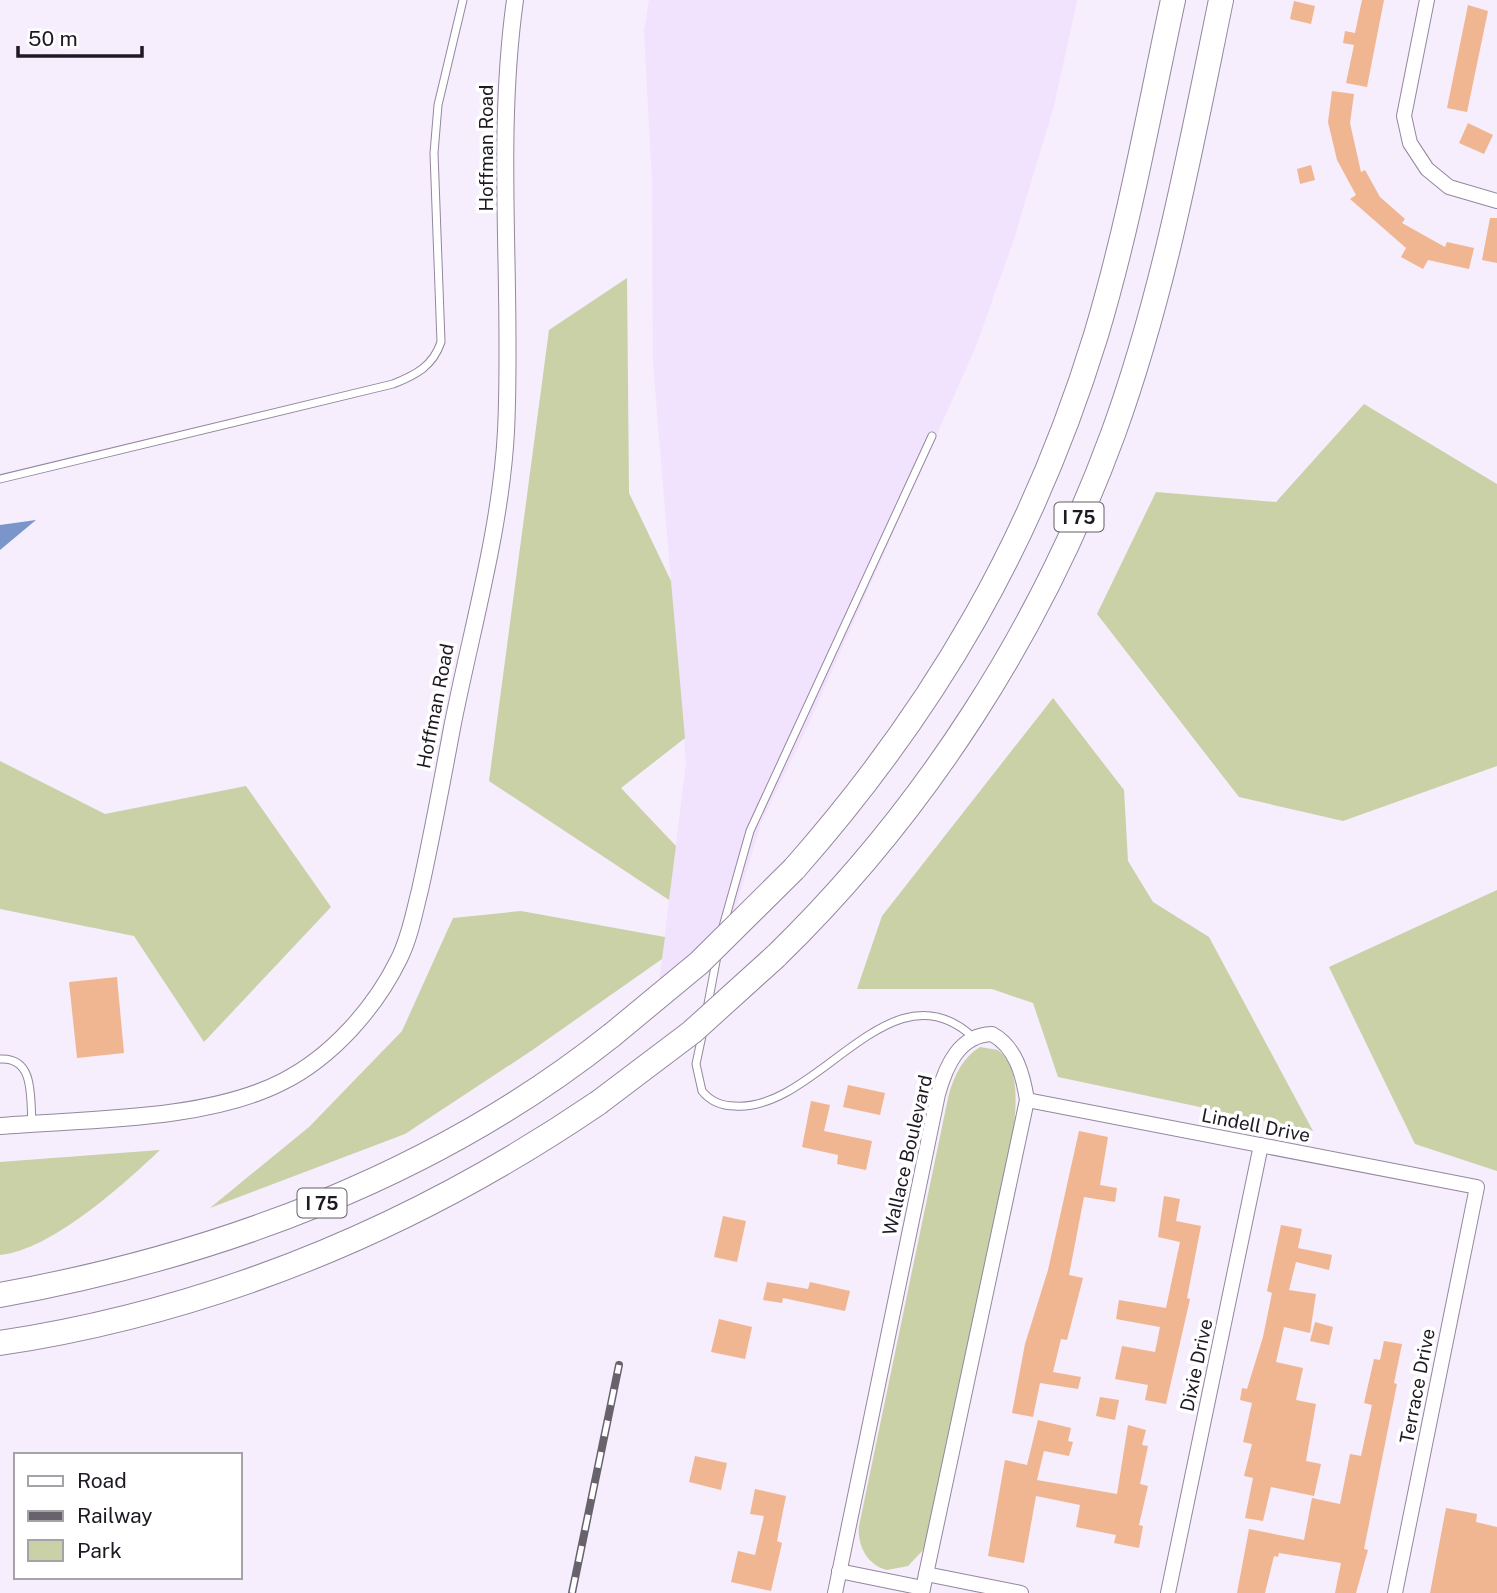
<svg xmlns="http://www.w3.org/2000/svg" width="1497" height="1593" font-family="'Public Sans',sans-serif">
<rect width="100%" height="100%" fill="#f6edfd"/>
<!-- built -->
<path fill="#f1e2fd" d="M 649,0 L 1077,0 L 1054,106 L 1013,242 L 976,346 L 804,734 L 761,823 L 727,936 L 657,999 L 686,763 L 653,363 L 652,180 L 644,31 Z"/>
<!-- green -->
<g fill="#cad1a6">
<path d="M 627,278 L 629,493 L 671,581 L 685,738 L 621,788 L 676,846 L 669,900 L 489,781 L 549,330 Z"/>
<path d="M 1364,404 L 1497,484 L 1497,766 L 1343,821 L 1239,797 L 1097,614 L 1156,492 L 1276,502 Z"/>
<path d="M 1053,698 L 1124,790 L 1128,861 L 1153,902 L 1209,937 L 1313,1131 L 1058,1077 L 1033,1003 L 992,989 L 857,989 L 882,916 Z"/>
<path d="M 0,761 L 105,814 L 246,786 L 331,907 L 204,1042 L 134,936 L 0,909 Z"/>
<path d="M 1497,890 L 1497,1171 L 1415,1144 L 1329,967 Z"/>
<path d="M 521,911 L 665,937 L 662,959 L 531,1051 L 405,1134 L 210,1208 L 309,1127 L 402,1031 L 453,918 Z"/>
<path d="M 980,1047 L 998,1050 C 1021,1068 1016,1107 1013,1134 L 926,1547 L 908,1566 L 887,1570 C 867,1565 857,1545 859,1526 L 948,1098 C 953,1078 962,1058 980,1047 Z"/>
<path d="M 160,1150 C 123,1185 51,1250 0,1255 L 0,1162 Z"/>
</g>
<!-- water -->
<path fill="#7a95ca" d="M 36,520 L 0,550 L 0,525 Z"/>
<!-- building -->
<g fill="#f0b691">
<path d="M 1362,0 L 1384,0 L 1367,87 L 1346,83 L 1354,45 L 1343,43 L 1345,31 L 1355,33 Z"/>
<path d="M 1294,1 L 1315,6 L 1311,24 L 1290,19 Z"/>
<path d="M 1468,5 L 1488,11 L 1467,112 L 1447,108 Z"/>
<path d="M 1332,91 L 1354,94 L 1350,123 L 1361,172 L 1365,170 L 1380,197 L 1405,219 L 1402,223 L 1445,247 L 1447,242 L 1474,248 L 1469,269 L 1428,260 L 1423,269 L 1401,257 L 1406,248 L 1350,199 L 1356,195 L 1337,160 L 1328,122 Z"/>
<path d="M 1468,123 L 1493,135 L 1484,154 L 1459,143 Z"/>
<path d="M 1311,165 L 1315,180 L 1300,184 L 1297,169 Z"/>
<path d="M 1490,218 L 1497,218 L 1497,263 L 1482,260 Z"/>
<path d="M 117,977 L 124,1053 L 77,1058 L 69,982 Z"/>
<path d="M 848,1085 L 885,1093 L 880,1115 L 843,1107 Z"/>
<path d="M 811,1101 L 830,1105 L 824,1131 L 872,1141 L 866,1170 L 837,1164 L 838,1155 L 802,1147 Z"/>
<path d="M 1079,1131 L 1108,1137 L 1100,1185 L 1117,1188 L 1115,1202 L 1084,1197 L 1069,1275 L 1083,1278 L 1067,1340 L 1061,1339 L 1053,1372 L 1081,1377 L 1078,1389 L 1040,1383 L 1033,1417 L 1012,1413 L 1025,1344 L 1048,1270 Z"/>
<path d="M 1164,1196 L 1180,1199 L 1176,1221 L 1201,1226 L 1187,1298 L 1190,1299 L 1166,1404 L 1145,1400 L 1148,1385 L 1115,1379 L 1122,1346 L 1155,1352 L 1160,1327 L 1116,1319 L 1119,1300 L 1166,1308 L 1180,1242 L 1158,1237 Z"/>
<path d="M 723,1216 L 746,1221 L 737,1262 L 714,1257 Z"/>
<path d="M 1281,1225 L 1302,1229 L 1298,1248 L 1332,1255 L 1329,1270 L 1296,1262 L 1289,1290 L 1316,1294 L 1310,1333 L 1284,1327 L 1276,1362 L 1303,1368 L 1296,1400 L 1316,1404 L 1306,1461 L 1321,1464 L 1314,1496 L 1271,1487 L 1263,1521 L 1245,1518 L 1253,1478 L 1244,1476 L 1252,1444 L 1243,1442 L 1252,1403 L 1240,1400 L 1242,1388 L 1247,1389 L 1263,1337 L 1272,1293 L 1267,1291 Z"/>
<path d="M 767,1282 L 808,1289 L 810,1282 L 850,1291 L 845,1311 L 783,1298 L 782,1303 L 763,1300 Z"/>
<path d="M 719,1319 L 752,1327 L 745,1359 L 711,1352 Z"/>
<path d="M 1315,1322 L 1333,1327 L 1329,1345 L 1310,1341 Z"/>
<path d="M 1384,1341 L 1402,1344 L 1394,1383 L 1397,1384 L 1364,1549 L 1368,1550 L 1356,1593 L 1335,1593 L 1341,1563 L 1279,1553 L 1278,1557 L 1274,1556 L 1265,1593 L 1237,1593 L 1249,1529 L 1304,1540 L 1312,1498 L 1340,1504 L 1350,1454 L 1361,1456 L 1372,1405 L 1364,1403 L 1374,1359 L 1380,1360 Z"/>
<path d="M 1100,1397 L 1119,1400 L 1115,1420 L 1096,1416 Z"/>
<path d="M 1038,1420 L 1071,1428 L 1068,1441 L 1073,1442 L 1069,1456 L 1044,1451 L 1037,1480 L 1117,1494 L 1128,1425 L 1146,1430 L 1142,1445 L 1148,1446 L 1140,1484 L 1148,1486 L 1139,1525 L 1143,1526 L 1139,1548 L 1114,1543 L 1116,1535 L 1076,1527 L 1080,1505 L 1036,1496 L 1024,1563 L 988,1556 L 1005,1460 L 1027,1465 Z"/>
<path d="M 695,1456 L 727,1463 L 721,1490 L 689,1482 Z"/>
<path d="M 755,1489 L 786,1496 L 777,1541 L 782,1543 L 771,1591 L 731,1582 L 738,1551 L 755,1555 L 764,1516 L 750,1514 Z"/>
<path d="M 1446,1508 L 1477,1514 L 1476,1522 L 1497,1527 L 1497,1593 L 1430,1593 Z"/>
</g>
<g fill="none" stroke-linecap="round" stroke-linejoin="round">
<defs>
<g id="service">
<path d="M 0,479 L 393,384 C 416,375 433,366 441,342 L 434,153 L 438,105 L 463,0"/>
<path d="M 722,930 L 750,831 L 932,436"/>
<path d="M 707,1009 L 717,956"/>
<path d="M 703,1031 L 696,1064 L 702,1091 C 710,1101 722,1106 735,1106 C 818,1112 891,959 974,1038"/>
<path d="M 0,1059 C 35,1057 30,1097 32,1123"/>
</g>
<g id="minor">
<path d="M 1427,0 L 1404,116 L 1410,143 L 1427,169 L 1449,187 L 1497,201"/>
<path d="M 1027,1100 L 1477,1187 L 1395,1593"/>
<path d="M 839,1571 L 923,1588"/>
<path d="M 926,1574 L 1021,1593"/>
<path d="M 835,1593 L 938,1094 C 946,1066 959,1035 992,1034 C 1016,1047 1023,1075 1027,1100 L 922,1593"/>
<path d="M 1168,1593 L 1261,1145"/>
</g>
<path id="tertiary" d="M 0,1126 C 85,1119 206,1121 282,1082 C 332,1057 375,1008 399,959 C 410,937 414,913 420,890 C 432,836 442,782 452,728 C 471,631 501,529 506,431 C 513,287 495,143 515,0"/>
<g id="motorway">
<path d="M 794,869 C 936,708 1033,540 1096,335 C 1129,225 1149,112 1173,0"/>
<path d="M 776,956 C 925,811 1041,630 1113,434 C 1164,294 1191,146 1221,0"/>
<path d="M 0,1295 C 220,1255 436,1175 612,1035"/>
<path d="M 0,1343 C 217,1310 417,1226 598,1103"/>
</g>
</defs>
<!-- service casing -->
<use href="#service" stroke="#94879e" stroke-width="9"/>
<!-- minor casing -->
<use href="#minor" stroke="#94879e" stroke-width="16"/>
<!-- tertiary casing -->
<use href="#tertiary" stroke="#94879e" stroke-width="18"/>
<!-- motorway casing -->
<use href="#motorway" stroke="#94879e" stroke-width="26"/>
<!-- service -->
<use href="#service" stroke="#fff" stroke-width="7"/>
<!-- minor -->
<use href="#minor" stroke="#fff" stroke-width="14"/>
<!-- tertiary -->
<use href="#tertiary" stroke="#fff" stroke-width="16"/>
<!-- motorway -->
<use href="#motorway" stroke="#fff" stroke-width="24"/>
<defs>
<path id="rail" d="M 572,1593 L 619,1365"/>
</defs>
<!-- rail casing -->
<use href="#rail" stroke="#68626d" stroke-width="8"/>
<!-- rail -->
<use href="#rail" stroke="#fff" stroke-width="5" stroke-dasharray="16" stroke-linecap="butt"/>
<defs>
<g id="motorway-bridge">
<path d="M 612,1035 L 699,963 L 794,869"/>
<path d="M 598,1103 L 692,1032 L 776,956"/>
</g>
</defs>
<!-- motorway-bridge casing -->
<use href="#motorway-bridge" stroke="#94879e" stroke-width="26" stroke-linecap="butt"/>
<!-- motorway-bridge -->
<use href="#motorway-bridge" stroke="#fff" stroke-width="24"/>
</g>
<g text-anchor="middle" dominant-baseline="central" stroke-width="7" stroke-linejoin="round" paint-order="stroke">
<!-- shield labels -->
<g fill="#fff" stroke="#625e64" stroke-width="2">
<rect x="1054.5" y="502.5" width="49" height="29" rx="5"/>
<rect x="297.5" y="1188.5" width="49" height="29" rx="5"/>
</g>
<g font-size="18" font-weight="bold" fill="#1e1922">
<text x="1079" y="517">I 75</text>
<text x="322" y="1203">I 75</text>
</g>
<!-- street labels -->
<g font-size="19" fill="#1e1922" stroke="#fff">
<text transform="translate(486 148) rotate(-90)">Hoffman Road</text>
<text transform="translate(435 706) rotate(-79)">Hoffman Road</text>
<text transform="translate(1256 1125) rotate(11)">Lindell Drive</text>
<text transform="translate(907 1155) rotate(-77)">Wallace Boulevard</text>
<text transform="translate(1196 1365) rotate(-78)">Dixie Drive</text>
<text transform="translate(1417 1386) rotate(-79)">Terrace Drive</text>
</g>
</g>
<!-- legend -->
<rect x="14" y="1453" width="228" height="126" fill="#ffffff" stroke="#a5a3a7" stroke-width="2"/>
<rect x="28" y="1476" width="35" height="10" fill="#ffffff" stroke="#a5a3a7" stroke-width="2"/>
<text x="77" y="1488" font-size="21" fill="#1e1922">Road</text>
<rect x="28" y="1511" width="35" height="10" fill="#68626d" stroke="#a5a3a7" stroke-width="2"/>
<text x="77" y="1523" font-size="21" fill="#1e1922">Railway</text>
<rect x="28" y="1540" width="35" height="21" fill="#cad1a6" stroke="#a5a3a7" stroke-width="2"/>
<text x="77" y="1558" font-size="21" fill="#1e1922">Park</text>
<!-- scale -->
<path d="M18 46v10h124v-10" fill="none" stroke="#1e1922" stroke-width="3.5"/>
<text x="28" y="46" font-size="21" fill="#1e1922" stroke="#ffffff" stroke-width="5" paint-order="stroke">50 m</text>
</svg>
